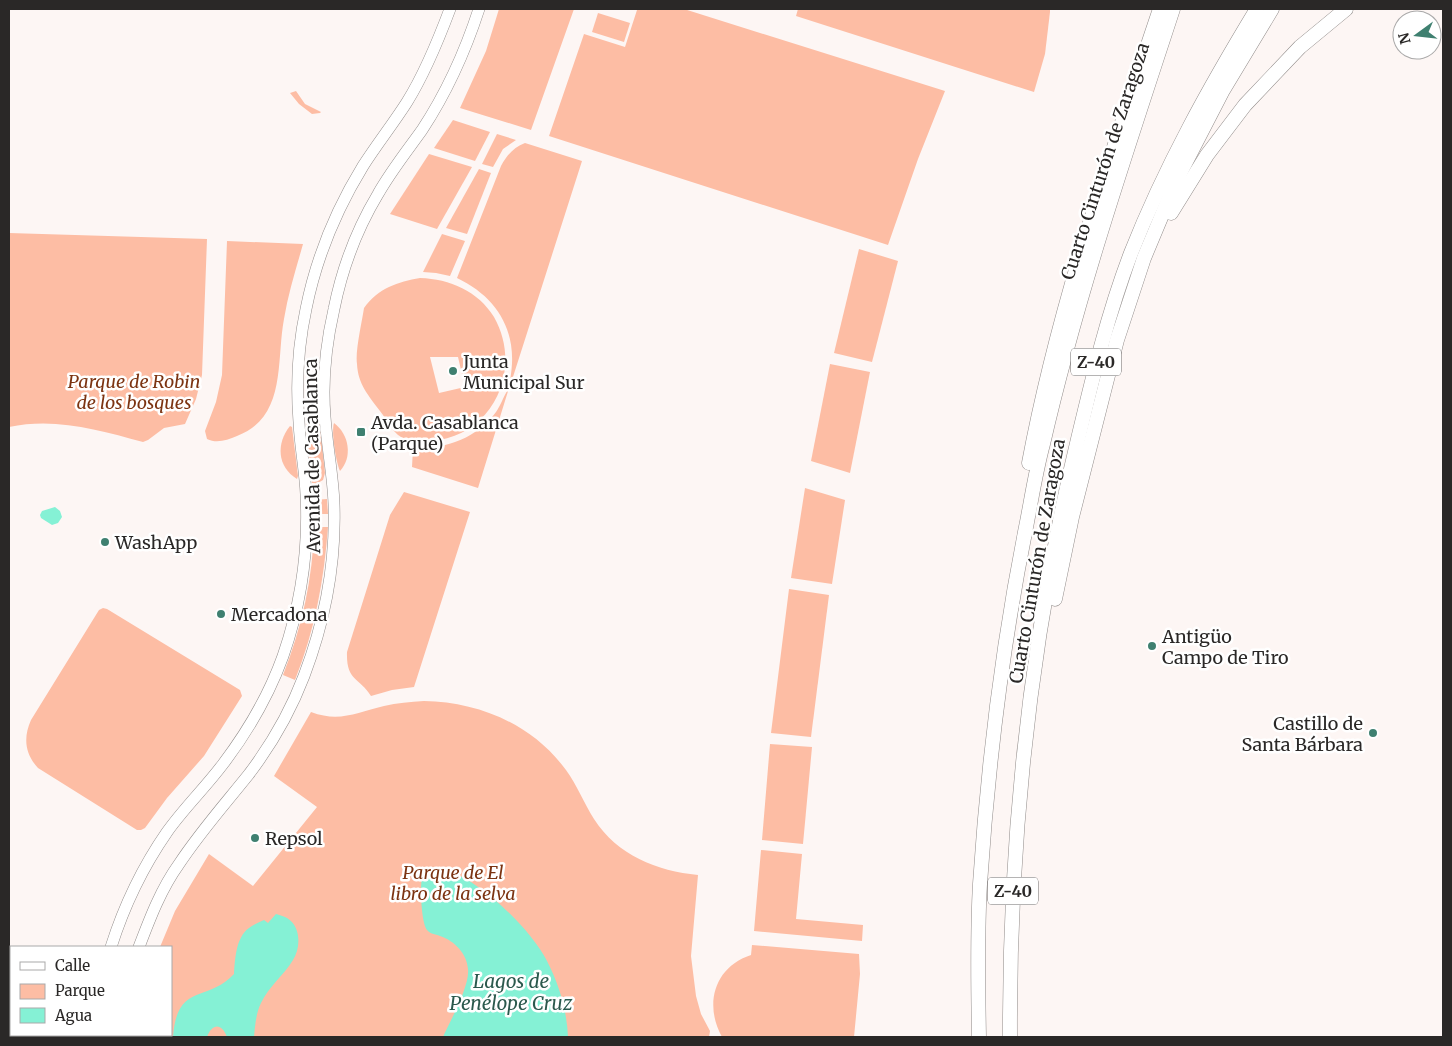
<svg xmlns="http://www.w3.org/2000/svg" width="1452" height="1046" font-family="Merriweather,serif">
<rect width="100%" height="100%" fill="#fdf6f4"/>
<!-- green -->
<g fill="#fdbda4" fill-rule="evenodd">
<path d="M 499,9 L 574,9 L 531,130 L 460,108 L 486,51 Z"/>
<path d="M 636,9 L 684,9 L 945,91 L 918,159 L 888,245 L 549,136 L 584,34 L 625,47 L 637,10 Z"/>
<path d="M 798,9 L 1050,9 L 1050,12 L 1045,54 L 1034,92 L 796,16 Z"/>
<path d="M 598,13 L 630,23 L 624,42 L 592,32 Z"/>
<path d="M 296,91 L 305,104 L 321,112 L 320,113 L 312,114 L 299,104 L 290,93 Z"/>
<path d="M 453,120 L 490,132 L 475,161 L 434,148 Z"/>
<path d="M 497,134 L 516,140 L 503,149 L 493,167 L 482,164 Z"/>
<path d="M 525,143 L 582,161 L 512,380 L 510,380 C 519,334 499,298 457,278 L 501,166 C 507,155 514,147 525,143 Z"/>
<path d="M 429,154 L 472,167 L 437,229 L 390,214 Z"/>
<path d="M 479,169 L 491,173 L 467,234 L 446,228 Z"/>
<path d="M 9,233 L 207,239 L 202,375 L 196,399 L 185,424 L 164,428 L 148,440 L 143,442 C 99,430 55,417 9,427 Z"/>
<path d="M 442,234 L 465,241 L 450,276 L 436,273 L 423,272 Z"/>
<path d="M 227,241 L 303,244 C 296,269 288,294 284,319 C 276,361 287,417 237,436 C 227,440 217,444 207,439 L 205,431 L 216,402 L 222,375 Z"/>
<path d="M 859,249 L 898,261 L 872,362 L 834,353 Z"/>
<path d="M 420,278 C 450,279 478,291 494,317 C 524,370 492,437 431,441 C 421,442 409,442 401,437 C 392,432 386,418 380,411 C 368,395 358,384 357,364 C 355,351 362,322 364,308 C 378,288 398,282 420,278 ZM 430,357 L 458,357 L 465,387 L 439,393 Z"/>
<path d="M 830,364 L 870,372 L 850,473 L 811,461 Z"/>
<path d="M 509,388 L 478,488 L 412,467 L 413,448 C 445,449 476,439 496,412 C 501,405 504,395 509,388 Z"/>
<path d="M 316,416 L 319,418 L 325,473 L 323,480 L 316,484 L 312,483 L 306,425 L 309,418 Z"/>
<path d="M 334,423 C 349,434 353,457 340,471 C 336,463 331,431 334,423 Z"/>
<path d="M 290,426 L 292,427 L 298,476 L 297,479 C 277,467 276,443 290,426 Z"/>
<path d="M 805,488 L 845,500 L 832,584 L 791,578 Z"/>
<path d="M 404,492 L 470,512 L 414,687 L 392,690 L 371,696 C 359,677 346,681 347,652 L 390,515 Z"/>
<path d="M 327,499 L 328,514 L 314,514 L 314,500 Z"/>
<path d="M 314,527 L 328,527 C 324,580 315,630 295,680 L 283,675 C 302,627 313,578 314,527 Z"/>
<path d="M 789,589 L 829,595 L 811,737 L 771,733 Z"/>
<path d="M 103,608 L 107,609 L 240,690 L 242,696 L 204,756 L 167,798 L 145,828 L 141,830 L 137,830 L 38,768 C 25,754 23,738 31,720 L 99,610 Z"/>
<path d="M 424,701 C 479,702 532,724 566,770 C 577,785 584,803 594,819 C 617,855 657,871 698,875 L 691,956 L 696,996 L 701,1014 L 710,1031 L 709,1037 L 139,1037 L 139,1035 L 171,1035 L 171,947 L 160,947 L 175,911 L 209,854 L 253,886 L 317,807 L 274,776 L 311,712 C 340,723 357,712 384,706 C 397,703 410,702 424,701 Z"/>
<path d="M 770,744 L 812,747 L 803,844 L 762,840 Z"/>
<path d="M 761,850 L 802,854 L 796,919 L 863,925 L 862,941 L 754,931 Z"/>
<path d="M 752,945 L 859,954 L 860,974 L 854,1037 L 722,1037 C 704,1005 714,967 751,955 Z"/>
</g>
<!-- water -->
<g fill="#85f1d5">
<path d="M 55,507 L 60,511 L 62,517 L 58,523 L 52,525 L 41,518 L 40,515 L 42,511 Z"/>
<path d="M 428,867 C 432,868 438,867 443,869 C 478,878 530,928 547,961 C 559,984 567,1011 568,1037 L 443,1037 C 450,1021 470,986 468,969 C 467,954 455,941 440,936 C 435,934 430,934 427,930 C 421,922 420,886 422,877 C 422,873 425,870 428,867 Z"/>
<path d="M 276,914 C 279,915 284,916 287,918 C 301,926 301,948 293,960 C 284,975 269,986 261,1003 C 256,1013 255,1026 254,1037 L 227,1037 C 222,1023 212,1023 207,1037 L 173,1037 C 177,982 207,1003 234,974 C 235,959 236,937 249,928 C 253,925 259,922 264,920 L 268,923 Z"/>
</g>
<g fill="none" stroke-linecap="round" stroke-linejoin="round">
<defs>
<g id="secondary">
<path d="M 111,947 C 124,906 142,868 167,832 C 184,808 205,788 223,764 C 248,731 269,695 283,656 C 301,604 309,550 306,494 C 305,470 300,446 299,422 C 296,385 298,346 306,309 C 316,259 336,210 363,166 C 377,144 393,124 407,102 C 425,73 438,41 450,9"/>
<path d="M 139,947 C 150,918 161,889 179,864 C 200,832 225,804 249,774 C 271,745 291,710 304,676 C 325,621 336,562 334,504 C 333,475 327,446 325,417 C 322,381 326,344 334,309 C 342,269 357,229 378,194 C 391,171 407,151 422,130 C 447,92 465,52 479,9"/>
<path d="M 92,1037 L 92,1035"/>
<path d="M 118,1037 L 118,1035"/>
</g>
<g id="motorway">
<path d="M 1171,213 L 1207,155 L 1245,105 L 1300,47 L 1346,9"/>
<path d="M 1029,463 C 1058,308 1110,158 1160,9"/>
<path d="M 1055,599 L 1072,517 L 1117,340 L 1144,258 L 1177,179 L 1222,92 L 1272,9"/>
<path d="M 979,1037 C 978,986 977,935 980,884 C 988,762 1003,641 1027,522 C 1032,496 1036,470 1043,444 C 1077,296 1126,153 1173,9"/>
<path d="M 1010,1037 C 1009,837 1031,634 1078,439 C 1093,376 1108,313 1131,253 C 1165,167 1209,88 1257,9"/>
</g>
</defs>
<!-- secondary casing -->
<use href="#secondary" stroke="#908b89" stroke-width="12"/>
<!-- motorway casing -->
<use href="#motorway" stroke="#908b89" stroke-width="15"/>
<!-- secondary -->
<use href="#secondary" stroke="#fff" stroke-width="11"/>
<!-- motorway -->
<use href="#motorway" stroke="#fff" stroke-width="14"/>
</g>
<!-- markers -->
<g fill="#3f8070" stroke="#fff" stroke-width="2">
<circle cx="453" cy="371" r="5"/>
<rect x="356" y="427" width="10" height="10" rx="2.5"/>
<circle cx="105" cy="542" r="5"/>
<circle cx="221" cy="614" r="5"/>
<circle cx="1152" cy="646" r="5"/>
<circle cx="1373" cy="733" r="5"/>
<circle cx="255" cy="838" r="5"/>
</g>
<g text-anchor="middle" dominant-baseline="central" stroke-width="5" stroke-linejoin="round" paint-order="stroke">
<!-- shield labels -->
<g fill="#fff" stroke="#6a6868" stroke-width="1">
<rect x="1071" y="348.5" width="50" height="27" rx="4"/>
<rect x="988" y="877.5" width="50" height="27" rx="4"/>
</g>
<g font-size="16" font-weight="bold" fill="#2a2827">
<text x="1096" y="362">Z-40</text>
<text x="1013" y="891">Z-40</text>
</g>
<!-- street labels -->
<g font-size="18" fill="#2a2827" stroke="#fff">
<text transform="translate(1105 161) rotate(-72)">Cuarto Cinturón de Zaragoza</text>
<text transform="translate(312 456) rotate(-91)">Avenida de Casablanca</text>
<text transform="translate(1037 561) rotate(-80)">Cuarto Cinturón de Zaragoza</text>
</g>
<!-- poi labels -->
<g font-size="18" fill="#2a2827" stroke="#fff" text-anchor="start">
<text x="463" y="361">Junta<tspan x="463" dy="21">Municipal Sur</tspan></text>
<text x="371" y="422">Avda. Casablanca<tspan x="371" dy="21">(Parque)</tspan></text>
<text x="115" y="542">WashApp</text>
<text x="231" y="614">Mercadona</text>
<text x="1162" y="636">Antigüo<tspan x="1162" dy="21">Campo de Tiro</tspan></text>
<text x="1363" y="723" text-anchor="end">Castillo de<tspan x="1363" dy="21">Santa Bárbara</tspan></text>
<text x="265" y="838">Repsol</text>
</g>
<!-- park labels -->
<g font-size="18" font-style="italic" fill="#7c3412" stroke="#fff">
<text x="134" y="381">Parque de Robin<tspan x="134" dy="21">de los bosques</tspan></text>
<text x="453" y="872">Parque de El<tspan x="453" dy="21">libro de la selva</tspan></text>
</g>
<!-- water labels -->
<g font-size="19" font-style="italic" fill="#2b594d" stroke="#fff">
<text x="511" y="981">Lagos de<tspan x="511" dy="22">Penélope Cruz</tspan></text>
</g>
</g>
<!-- border -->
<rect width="1452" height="1046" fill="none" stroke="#2a2827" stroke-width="20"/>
<!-- legend -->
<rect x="10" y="946" width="162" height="90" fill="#ffffff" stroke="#aaa9a9"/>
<rect x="20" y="962" width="25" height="8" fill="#ffffff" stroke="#aaa9a9"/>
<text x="55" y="971" font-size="15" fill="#2a2827">Calle</text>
<rect x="20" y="984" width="25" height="15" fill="#fdbda4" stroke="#aaa9a9"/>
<text x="55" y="996" font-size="15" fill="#2a2827">Parque</text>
<rect x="20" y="1008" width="25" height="15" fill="#85f1d5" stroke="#aaa9a9"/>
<text x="55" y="1021" font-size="15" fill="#2a2827">Agua</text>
<!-- north arrow -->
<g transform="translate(1417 35) rotate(255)"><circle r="24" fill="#ffffff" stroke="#aaa9a9"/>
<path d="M0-4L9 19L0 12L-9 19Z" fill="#3f8070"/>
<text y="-8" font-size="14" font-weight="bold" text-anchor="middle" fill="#2a2827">N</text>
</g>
</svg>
